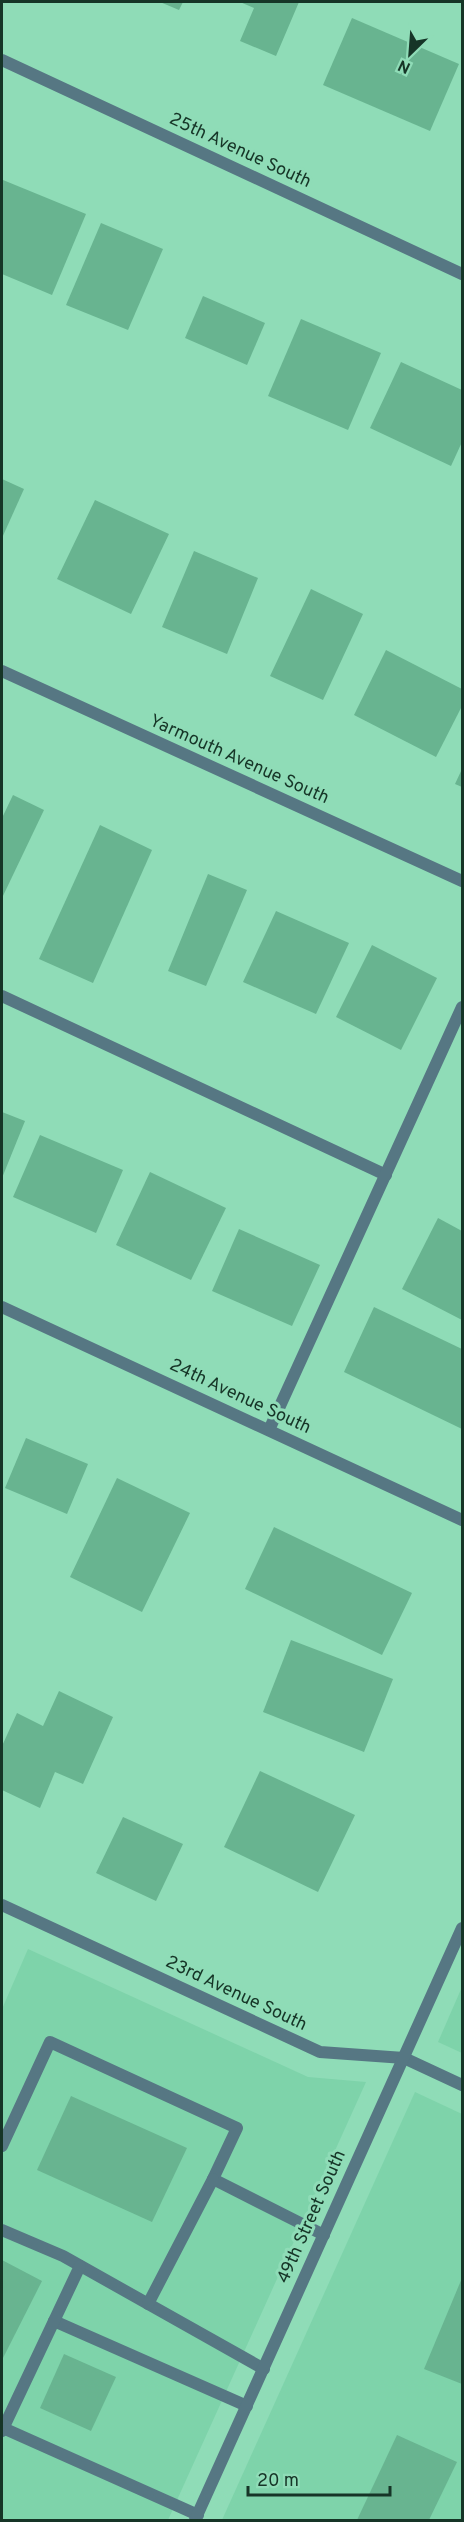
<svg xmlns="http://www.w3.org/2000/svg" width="464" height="2522" font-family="Overpass,sans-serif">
<rect width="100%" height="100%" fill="#8fdcb7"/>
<!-- built -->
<g fill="#7ed3aa">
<path d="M 28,1949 L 308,2077 L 366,2082 L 168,2520 L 2,2520 L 2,2009 Z"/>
<path d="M 462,1987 L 462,2053 L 438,2042 Z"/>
<path d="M 415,2092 L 462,2114 L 462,2520 L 222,2520 Z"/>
</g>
<!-- building -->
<g fill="#68b490">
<path d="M 160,2 L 183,2 L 179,10 Z"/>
<path d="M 240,2 L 299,2 L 276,56 L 240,41 L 254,8 Z"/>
<path d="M 352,18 L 459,64 L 430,131 L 323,85 Z"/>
<path d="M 3,180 L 86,214 L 52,295 L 2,274 Z"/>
<path d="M 101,223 L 163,249 L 128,330 L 66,305 Z"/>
<path d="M 203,296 L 265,323 L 247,365 L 185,338 Z"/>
<path d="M 301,319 L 381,353 L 348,430 L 268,396 Z"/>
<path d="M 401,362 L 462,390 L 462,442 L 451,466 L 370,428 Z"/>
<path d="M 2,479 L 24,489 L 2,538 Z"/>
<path d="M 95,500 L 169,534 L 131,614 L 57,579 Z"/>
<path d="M 194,551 L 258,578 L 227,654 L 162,627 Z"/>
<path d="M 311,589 L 363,614 L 323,700 L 270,676 Z"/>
<path d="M 386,650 L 462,689 L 462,706 L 436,757 L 354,715 Z"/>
<path d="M 462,769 L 462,787 L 455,784 Z"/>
<path d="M 13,795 L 44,810 L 2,898 L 2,818 Z"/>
<path d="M 100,825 L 152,850 L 93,983 L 39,959 Z"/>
<path d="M 208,874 L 247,890 L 206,986 L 168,971 Z"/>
<path d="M 276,911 L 349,943 L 316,1014 L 243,982 Z"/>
<path d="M 372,945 L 437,978 L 401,1050 L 336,1017 Z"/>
<path d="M 2,1112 L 25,1121 L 2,1178 Z"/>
<path d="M 40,1135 L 123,1170 L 96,1233 L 13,1197 Z"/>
<path d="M 150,1172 L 226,1208 L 191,1280 L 116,1245 Z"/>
<path d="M 438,1218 L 462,1231 L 462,1320 L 402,1289 Z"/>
<path d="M 239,1229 L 320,1265 L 292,1326 L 212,1291 Z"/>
<path d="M 374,1307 L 462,1349 L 462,1429 L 344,1372 Z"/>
<path d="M 26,1438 L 88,1464 L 67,1514 L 5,1488 Z"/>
<path d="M 117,1478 L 190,1513 L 142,1612 L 70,1577 Z"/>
<path d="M 274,1527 L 412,1593 L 382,1655 L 245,1589 Z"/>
<path d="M 291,1640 L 393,1679 L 364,1752 L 263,1712 Z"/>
<path d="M 59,1691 L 113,1717 L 83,1784 L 55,1772 L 40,1808 L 2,1790 L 2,1746 L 17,1713 L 43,1726 Z"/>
<path d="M 260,1771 L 355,1815 L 318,1892 L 224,1847 Z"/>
<path d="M 123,1817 L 183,1844 L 156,1901 L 96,1873 Z"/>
<path d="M 71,2096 L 187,2148 L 152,2222 L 37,2170 Z"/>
<path d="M 2,2260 L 42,2281 L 2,2360 Z"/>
<path d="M 462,2278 L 462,2384 L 424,2369 Z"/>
<path d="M 64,2354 L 116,2377 L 91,2431 L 40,2408 Z"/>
<path d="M 397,2435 L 457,2462 L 429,2520 L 357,2520 Z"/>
</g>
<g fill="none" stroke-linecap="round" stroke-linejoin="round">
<!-- service -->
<g stroke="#567783" stroke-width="12">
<path d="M 2,996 L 386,1175"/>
<path d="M 269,1430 L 462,1007"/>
<path d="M 2,2146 L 50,2042 L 237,2128 L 213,2179 L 324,2235"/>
<path d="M 2,2230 L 63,2256 L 264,2369"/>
<path d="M 148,2304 L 213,2179"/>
<path d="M 54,2321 L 247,2406"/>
<path d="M 3,2428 L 198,2515"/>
<path d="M 2,2431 L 80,2266"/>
</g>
<!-- minor -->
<g stroke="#567783" stroke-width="12">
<path d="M 2,60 L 462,274"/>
<path d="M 2,671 L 462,881"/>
<path d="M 2,1307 L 462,1520"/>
<path d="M 2,1905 L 320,2052 L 404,2058 L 462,2085"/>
</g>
<!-- tertiary -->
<path stroke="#567783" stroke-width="12" d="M 195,2520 L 462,1928"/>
</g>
<g text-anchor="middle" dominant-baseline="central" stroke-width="6" stroke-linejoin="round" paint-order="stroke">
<!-- street labels -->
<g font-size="18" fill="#163527" stroke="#8fdcb7">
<text transform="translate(240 151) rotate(25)">25th Avenue South</text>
<text transform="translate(239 760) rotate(24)">Yarmouth Avenue South</text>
<text transform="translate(240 1397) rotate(25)">24th Avenue South</text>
<text transform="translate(236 1994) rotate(25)">23rd Avenue South</text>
<text transform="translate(312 2217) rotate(-66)">49th Street South</text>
</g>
</g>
<!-- border -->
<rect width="464" height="2522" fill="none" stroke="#163527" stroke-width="6"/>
<!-- north arrow -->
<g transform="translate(410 54) rotate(205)" stroke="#8fdcb7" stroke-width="4.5" paint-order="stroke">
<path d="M0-4.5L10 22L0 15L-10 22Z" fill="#163527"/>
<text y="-9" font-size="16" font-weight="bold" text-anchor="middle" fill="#163527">N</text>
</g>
<!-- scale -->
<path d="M248 2486v9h142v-9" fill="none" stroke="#163527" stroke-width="3"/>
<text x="257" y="2486" font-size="18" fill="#163527" stroke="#8fdcb7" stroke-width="4.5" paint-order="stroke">20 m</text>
</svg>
